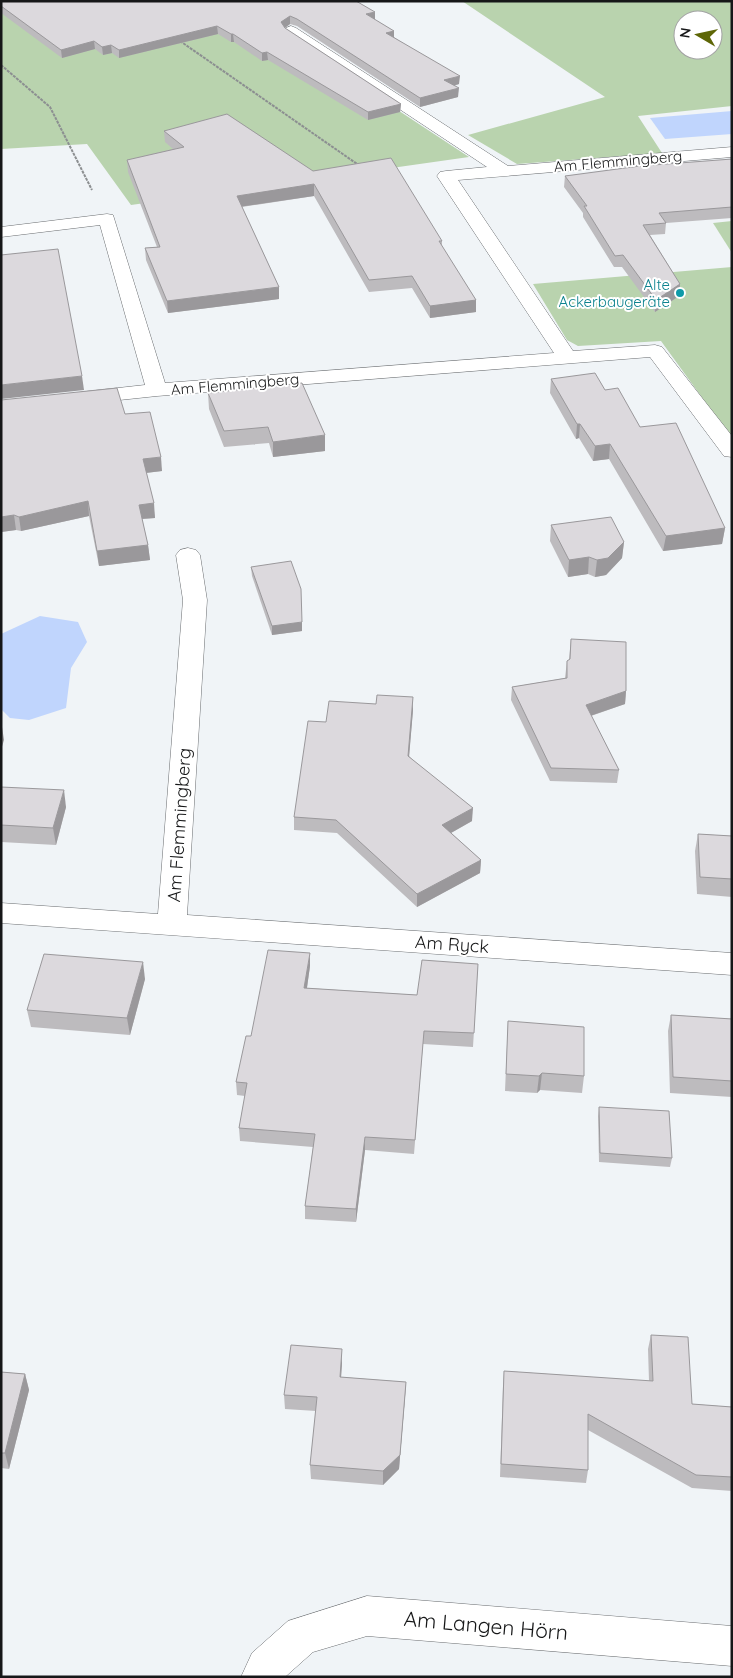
<svg xmlns="http://www.w3.org/2000/svg" width="733" height="1678" font-family="Quicksand,sans-serif">
<rect width="100%" height="100%" fill="#f0f4f7"/>
<!-- green -->
<g fill="#b9d3ae" fill-rule="evenodd">
<path d="M 1,1 L 232,1 L 469,157 L 131,205 L 87,144 L 1,149 Z"/>
<path d="M 462,1 L 732,1 L 732,106 L 638,116 L 662,153 L 517,164 L 468,135 L 605,97 ZM 683,20 L 713,20 L 713,50 L 683,50 Z"/>
<path d="M 732,221 L 732,253 L 713,223 Z"/>
<path d="M 732,267 L 732,439 L 661,341 L 578,346 L 567,340 L 533,284 Z"/>
</g>
<!-- water -->
<g fill="#c0d5fd">
<path d="M 732,111 L 732,134 L 665,139 L 650,118 Z"/>
<path d="M 40,616 L 78,622 L 87,642 L 71,668 L 66,708 L 29,720 L 10,718 L 1,709 L 1,634 Z"/>
</g>
<g fill="none" stroke-linecap="round" stroke-linejoin="round">
<defs>
<g id="minor">
<path d="M 291,26 L 296,28 L 508,166 L 732,147 L 732,157 L 458,180 L 573,351 L 655,345 L 662,347 L 732,436 L 732,457 L 724,456 L 650,357 L 157,396 L 82,404 L 75,402 L 72,398 L 75,394 L 82,392 L 145,385 L 100,225 L 1,237 L 1,227 L 107,214 L 113,215 L 165,383 L 554,353 L 437,176 L 440,172 L 446,171 L 487,167 L 286,34 L 283,31 L 286,28 Z"/>
<path d="M 188,548 L 196,550 L 200,555 L 207,600 L 187,915 L 732,953 L 732,975 L 1,923 L 1,903 L 158,914 L 183,600 L 176,555 L 180,550 Z"/>
<path d="M 367,1596 L 732,1626 L 732,1666 L 367,1636 L 313,1652 L 285,1677 L 241,1677 L 252,1653 L 288,1621 Z"/>
</g>
</defs>
<!-- minor casing -->
<use href="#minor" stroke="#6a6d70" stroke-width="1"/>
<!-- path -->
<g stroke="#8c8f91" stroke-width="2" stroke-dasharray="3 1" stroke-linecap="butt">
<path d="M 180,41 L 360,166"/>
<path d="M 1,65 L 50,107 L 92,190"/>
</g>
<!-- minor -->
<use href="#minor" fill="#fff" fill-rule="evenodd"/>
</g>
<!-- wall -->
<g fill="#bdbbbe">
<path d="M 1,1 L 375,20 L 394,31 L 394,37 L 459,84 L 454,86 L 458,97 L 420,107 L 297,26 L 290,24 L 285,28 L 401,104 L 400,112 L 368,120 L 268,60 L 262,61 L 234,42 L 231,42 L 218,34 L 119,58 L 112,53 L 103,55 L 95,49 L 62,58 L 1,13 Z"/>
<path d="M 164,131 L 313,171 L 442,241 L 442,247 L 476,300 L 476,312 L 430,318 L 412,288 L 369,292 L 314,196 L 242,207 L 279,287 L 279,299 L 168,313 L 146,260 L 145,248 L 157,247 L 128,172 L 127,160 L 173,149 L 165,142 Z"/>
<path d="M 732,159 L 732,218 L 666,223 L 665,234 L 650,235 L 680,284 L 679,296 L 655,312 L 622,267 L 614,267 L 583,217 L 583,213 L 564,187 L 565,176 Z"/>
<path d="M 551,379 L 605,390 L 640,427 L 725,528 L 722,544 L 663,551 L 609,459 L 593,461 L 579,438 L 576,439 L 550,393 Z"/>
<path d="M 208,393 L 325,451 L 273,457 L 269,443 L 224,447 L 209,409 Z"/>
<path d="M 1,400 L 125,414 L 162,471 L 146,473 L 155,518 L 142,519 L 148,545 L 150,560 L 99,566 L 89,516 L 21,531 L 16,530 L 1,532 Z"/>
<path d="M 551,525 L 624,542 L 622,558 L 606,575 L 595,577 L 588,574 L 568,577 L 550,541 Z"/>
<path d="M 251,567 L 302,631 L 272,635 L 252,576 Z"/>
<path d="M 571,639 L 626,691 L 625,704 L 591,716 L 619,770 L 617,783 L 550,781 L 511,700 L 512,687 L 565,678 L 567,661 L 569,660 Z"/>
<path d="M 413,710 L 409,756 L 472,821 L 451,833 L 481,860 L 480,873 L 417,907 L 337,833 L 294,830 L 294,817 Z"/>
<path d="M 1,787 L 66,807 L 56,845 L 1,842 Z"/>
<path d="M 698,834 L 732,836 L 732,897 L 697,894 L 695,851 Z"/>
<path d="M 478,964 L 473,1047 L 423,1044 L 414,1154 L 365,1150 L 356,1222 L 305,1219 L 305,1206 L 313,1147 L 240,1141 L 239,1128 L 245,1096 L 237,1095 L 236,1082 L 251,1036 L 310,966 L 307,988 L 417,995 Z"/>
<path d="M 145,979 L 130,1035 L 31,1027 L 27,1010 Z"/>
<path d="M 671,1015 L 732,1019 L 732,1097 L 670,1093 L 668,1031 Z"/>
<path d="M 508,1021 L 584,1076 L 582,1093 L 540,1090 L 537,1093 L 505,1091 Z"/>
<path d="M 599,1107 L 672,1158 L 670,1167 L 599,1162 L 598,1116 Z"/>
<path d="M 651,1335 L 692,1404 L 732,1407 L 732,1491 L 692,1488 L 588,1430 L 588,1470 L 586,1483 L 500,1477 L 503,1386 L 504,1371 L 649,1381 L 648,1349 Z"/>
<path d="M 342,1363 L 341,1377 L 406,1382 L 405,1397 L 399,1469 L 383,1485 L 311,1479 L 310,1465 L 316,1411 L 285,1409 L 284,1395 Z"/>
<path d="M 1,1372 L 25,1374 L 29,1390 L 9,1469 L 1,1468 Z"/>
</g>
<!-- shaded-wall -->
<g fill="#9a989b">
<path d="M 375,12 L 375,20 L 366,14 Z"/>
<path d="M 290,16 L 290,24 L 282,30 L 281,22 Z"/>
<path d="M 217,26 L 218,34 L 119,58 L 119,50 Z"/>
<path d="M 394,31 L 394,39 L 386,33 Z"/>
<path d="M 231,34 L 233,34 L 234,42 L 231,42 Z"/>
<path d="M 94,41 L 95,49 L 62,58 L 61,50 Z"/>
<path d="M 111,45 L 112,53 L 103,55 L 102,47 Z"/>
<path d="M 267,52 L 268,60 L 262,61 L 262,53 Z"/>
<path d="M 460,76 L 459,84 L 444,88 L 444,80 Z"/>
<path d="M 459,88 L 458,97 L 420,107 L 420,98 Z"/>
<path d="M 401,104 L 400,112 L 368,120 L 368,112 Z"/>
<path d="M 314,184 L 314,196 L 238,207 L 237,196 Z"/>
<path d="M 680,284 L 679,296 L 655,312 L 656,300 Z"/>
<path d="M 279,287 L 279,299 L 168,313 L 167,301 Z"/>
<path d="M 476,300 L 476,312 L 430,318 L 430,306 Z"/>
<path d="M 82,376 L 84,390 L 1,399 L 1,385 Z"/>
<path d="M 577,424 L 580,424 L 579,438 L 576,439 Z"/>
<path d="M 325,435 L 325,451 L 273,457 L 273,442 Z"/>
<path d="M 610,444 L 609,459 L 593,461 L 595,446 Z"/>
<path d="M 161,457 L 162,471 L 145,473 L 143,459 Z"/>
<path d="M 88,501 L 89,516 L 21,531 L 19,517 Z"/>
<path d="M 154,503 L 155,518 L 140,519 L 139,505 Z"/>
<path d="M 14,515 L 16,530 L 1,532 L 1,517 Z"/>
<path d="M 725,528 L 722,544 L 663,551 L 666,536 Z"/>
<path d="M 624,542 L 622,558 L 606,575 L 595,577 L 597,560 Z"/>
<path d="M 148,545 L 150,560 L 99,566 L 97,551 Z"/>
<path d="M 589,557 L 588,574 L 568,577 L 569,560 Z"/>
<path d="M 302,622 L 302,631 L 272,635 L 272,626 Z"/>
<path d="M 626,691 L 625,704 L 584,718 L 586,705 Z"/>
<path d="M 413,697 L 413,710 L 408,769 L 408,756 Z"/>
<path d="M 2,727 L 4,740 L 1,750 L 1,730 Z"/>
<path d="M 64,790 L 66,807 L 56,845 L 53,828 Z"/>
<path d="M 473,808 L 472,821 L 442,838 L 442,825 Z"/>
<path d="M 481,860 L 480,873 L 417,907 L 417,894 Z"/>
<path d="M 310,953 L 310,966 L 305,1001 L 304,988 Z"/>
<path d="M 143,962 L 145,979 L 130,1035 L 127,1018 Z"/>
<path d="M 542,1073 L 540,1090 L 537,1093 L 539,1076 Z"/>
<path d="M 365,1137 L 365,1150 L 356,1222 L 356,1209 Z"/>
<path d="M 342,1349 L 342,1363 L 340,1392 L 340,1377 Z"/>
<path d="M 25,1374 L 29,1390 L 9,1469 L 5,1453 Z"/>
<path d="M 406,1382 L 405,1397 L 399,1469 L 383,1485 L 383,1471 Z"/>
</g>
<!-- building -->
<g fill="#dcd9dd" stroke="#9a989b">
<path d="M 1,1 L 356,1 L 375,12 L 366,14 L 394,31 L 386,33 L 460,76 L 444,80 L 459,88 L 420,98 L 297,19 L 290,16 L 281,22 L 285,28 L 401,104 L 368,112 L 267,52 L 262,53 L 233,34 L 231,34 L 217,26 L 119,50 L 111,45 L 102,47 L 94,41 L 61,50 L 1,6 Z"/>
<path d="M 227,114 L 313,171 L 391,158 L 442,241 L 439,241 L 476,300 L 430,306 L 412,276 L 369,280 L 314,184 L 237,196 L 279,287 L 167,301 L 145,248 L 160,247 L 127,160 L 184,147 L 164,131 Z"/>
<path d="M 732,159 L 732,207 L 659,213 L 666,223 L 643,225 L 680,284 L 656,300 L 623,255 L 615,256 L 584,206 L 587,206 L 565,176 L 640,166 Z"/>
<path d="M 58,249 L 82,376 L 1,385 L 1,255 Z"/>
<path d="M 595,373 L 605,390 L 618,388 L 640,427 L 676,423 L 725,528 L 666,536 L 610,444 L 595,446 L 580,424 L 577,424 L 551,379 Z"/>
<path d="M 302,383 L 325,435 L 273,442 L 268,427 L 224,431 L 208,393 Z"/>
<path d="M 117,388 L 125,414 L 150,412 L 161,457 L 143,459 L 154,503 L 139,505 L 148,545 L 97,551 L 88,501 L 19,517 L 14,515 L 1,517 L 1,400 Z"/>
<path d="M 611,517 L 624,542 L 608,558 L 597,560 L 589,557 L 569,560 L 551,525 Z"/>
<path d="M 291,561 L 301,589 L 302,622 L 272,626 L 251,567 Z"/>
<path d="M 571,639 L 626,642 L 626,691 L 586,705 L 619,770 L 551,768 L 512,687 L 567,678 L 567,661 L 570,659 Z"/>
<path d="M 377,695 L 413,697 L 408,756 L 473,808 L 442,825 L 481,860 L 417,894 L 336,820 L 294,817 L 308,721 L 326,722 L 329,701 L 376,704 Z"/>
<path d="M 1,787 L 64,790 L 53,828 L 1,825 Z"/>
<path d="M 698,834 L 732,836 L 732,879 L 700,877 Z"/>
<path d="M 268,950 L 310,953 L 304,988 L 417,995 L 422,960 L 478,964 L 474,1033 L 424,1031 L 415,1140 L 365,1137 L 356,1209 L 305,1206 L 315,1134 L 239,1128 L 247,1083 L 236,1082 L 246,1036 L 251,1036 Z"/>
<path d="M 44,954 L 143,962 L 127,1018 L 27,1010 Z"/>
<path d="M 671,1015 L 732,1019 L 732,1081 L 673,1077 Z"/>
<path d="M 508,1021 L 584,1027 L 584,1076 L 542,1073 L 539,1076 L 506,1074 Z"/>
<path d="M 599,1107 L 669,1111 L 672,1158 L 600,1153 Z"/>
<path d="M 651,1335 L 688,1337 L 692,1404 L 732,1407 L 732,1477 L 696,1475 L 588,1414 L 588,1470 L 501,1464 L 504,1371 L 653,1381 Z"/>
<path d="M 291,1345 L 342,1349 L 340,1377 L 406,1382 L 400,1455 L 383,1471 L 310,1465 L 317,1397 L 284,1395 Z"/>
<path d="M 1,1372 L 25,1374 L 5,1453 L 1,1453 Z"/>
</g>
<!-- markers -->
<circle fill="#0f9aa8" stroke="#fff" stroke-width="2" cx="680" cy="293" r="5"/>
<g text-anchor="middle" dominant-baseline="central" stroke-width="4" stroke-linejoin="round" paint-order="stroke">
<!-- far-street labels -->
<g font-size="15" fill="#161718" stroke="#fff">
<text transform="translate(618 161) rotate(-5)">Am Flemmingberg</text>
<text transform="translate(235 384) rotate(-5)">Am Flemmingberg</text>
</g>
<!-- far-culture labels -->
<g font-size="15" fill="#0d838f" stroke="#fff" text-anchor="end">
<text x="670" y="284">Alte<tspan x="670" dy="17">Ackerbaugeräte</tspan></text>
</g>
<!-- street labels -->
<g font-size="18" fill="#161718" stroke="#fff">
<text transform="translate(179 825) rotate(-86)">Am Flemmingberg</text>
<text transform="translate(452 944) rotate(4)">Am Ryck</text>
</g>
<!-- near-street labels -->
<g font-size="21" fill="#161718" stroke="#fff">
<text transform="translate(486 1625) rotate(5)">Am Langen Hörn</text>
</g>
</g>
<!-- border -->
<rect width="733" height="1678" fill="none" stroke="#161718" stroke-width="5"/>
<!-- north arrow -->
<g transform="translate(698 35) rotate(279)"><circle r="24" fill="#ffffff" stroke="#a2a2a3"/>
<path d="M0-4L9 19L0 12L-9 19Z" fill="#5e6607"/>
<text y="-8" font-size="14" font-weight="bold" text-anchor="middle" fill="#161718">N</text>
</g>
</svg>
